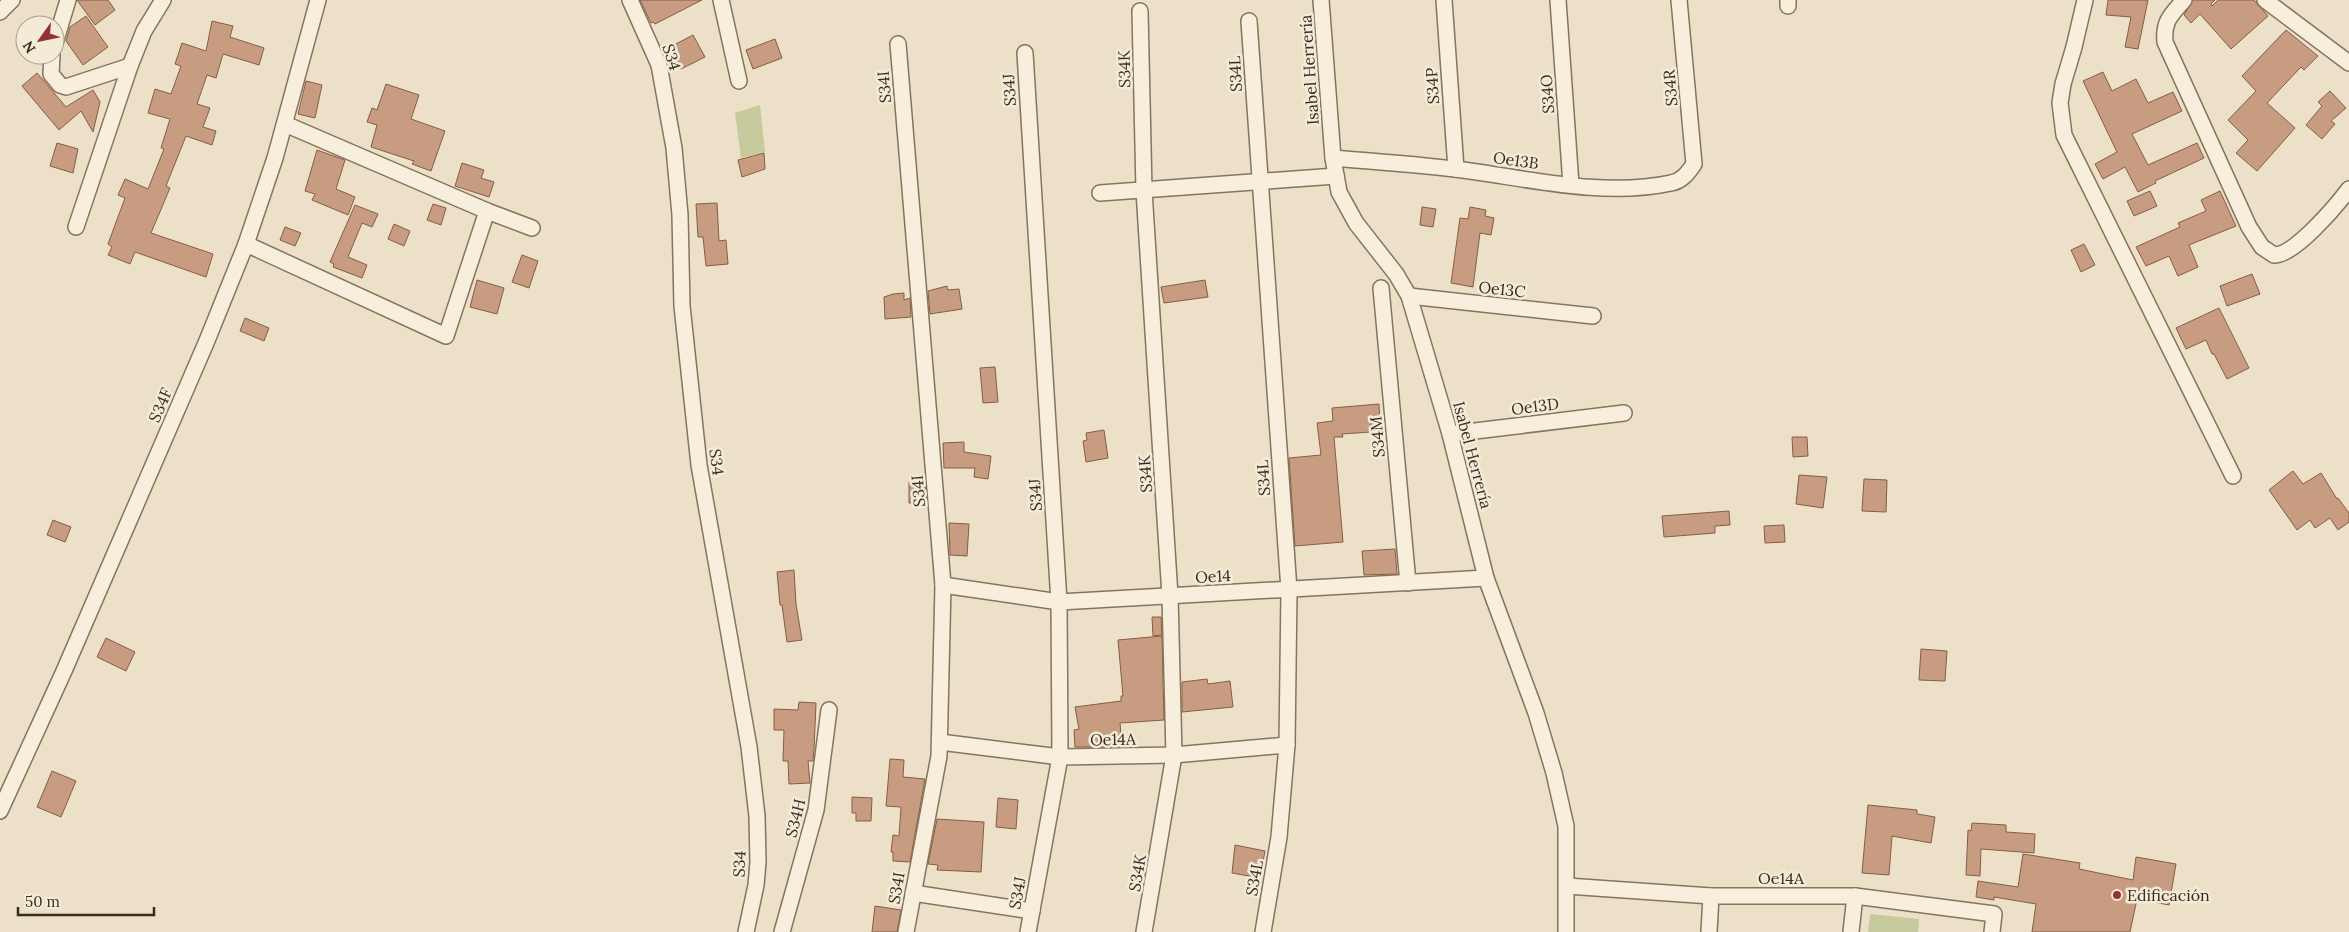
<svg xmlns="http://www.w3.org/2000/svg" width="2349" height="932" font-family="Lora,serif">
<rect width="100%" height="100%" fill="#ece0c8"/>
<!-- green -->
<g fill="#c6ca9c">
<path d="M 760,105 L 765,152 L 741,158 L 735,113 Z"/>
<path d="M 1870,914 L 1919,919 L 1918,932 L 1868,932 Z"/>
</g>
<!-- building -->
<g fill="#c89c81" stroke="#855d45">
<path d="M 77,0 L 108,0 L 115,10 L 95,25 Z"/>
<path d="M 640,0 L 702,0 L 655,24 L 653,22 L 651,23 Z"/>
<path d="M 2108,0 L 2148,0 L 2138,49 L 2125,47 L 2131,17 L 2106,15 Z"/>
<path d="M 2193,0 L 2215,0 L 2211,4 L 2212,6 L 2218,0 L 2254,0 L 2268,16 L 2231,49 L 2200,14 L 2191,23 L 2184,15 Z"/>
<path d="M 86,16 L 108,47 L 83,65 L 66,41 L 70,27 Z"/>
<path d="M 212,21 L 233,26 L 230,37 L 264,48 L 259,65 L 223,54 L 216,78 L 207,75 L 197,104 L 210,108 L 203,127 L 216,131 L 212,145 L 186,136 L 166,186 L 170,188 L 151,233 L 213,254 L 206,277 L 135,252 L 130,264 L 108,255 L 112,247 L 108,244 L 125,198 L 118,195 L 125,179 L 148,189 L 164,149 L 161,148 L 170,119 L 148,113 L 155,89 L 171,94 L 181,66 L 175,64 L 182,43 L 206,51 Z"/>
<path d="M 2286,30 L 2318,56 L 2304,70 L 2301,67 L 2267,103 L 2295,128 L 2257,171 L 2236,153 L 2248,140 L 2228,120 L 2256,91 L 2242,76 Z"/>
<path d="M 693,35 L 705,57 L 681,69 L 670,47 Z"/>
<path d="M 775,39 L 782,58 L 753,69 L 746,50 Z"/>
<path d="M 2103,72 L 2112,91 L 2136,79 L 2148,103 L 2173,92 L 2182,111 L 2132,134 L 2148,165 L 2197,143 L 2204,158 L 2155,181 L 2156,183 L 2138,192 L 2125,167 L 2103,179 L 2095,164 L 2117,152 L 2083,81 Z"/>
<path d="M 37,73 L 66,107 L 93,90 L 100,102 L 93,132 L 81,111 L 59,130 L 22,86 Z"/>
<path d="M 306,81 L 322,85 L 315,118 L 298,114 Z"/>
<path d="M 386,84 L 419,95 L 411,119 L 445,131 L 431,171 L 412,164 L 414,161 L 371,147 L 377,125 L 367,122 L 372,108 L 377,110 Z"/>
<path d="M 2330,91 L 2346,108 L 2331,121 L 2335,124 L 2322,139 L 2306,125 L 2322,106 L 2318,102 Z"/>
<path d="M 57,143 L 78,149 L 73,173 L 50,166 Z"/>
<path d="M 317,150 L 345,160 L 336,189 L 355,197 L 348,215 L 312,200 L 315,194 L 305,191 Z"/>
<path d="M 764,153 L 765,169 L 742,177 L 738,160 Z"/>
<path d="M 462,163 L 484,170 L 481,178 L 494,182 L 489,197 L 455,186 Z"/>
<path d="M 2150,191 L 2157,206 L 2134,216 L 2127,201 Z"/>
<path d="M 2220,191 L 2236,226 L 2189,245 L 2198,267 L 2178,276 L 2169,256 L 2146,266 L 2136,247 L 2180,227 L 2178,223 L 2206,211 L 2201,200 Z"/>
<path d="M 717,203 L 719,241 L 726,240 L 728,264 L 706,266 L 703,237 L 698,237 L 696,204 Z"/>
<path d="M 433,204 L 446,208 L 441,225 L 427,220 Z"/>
<path d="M 355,205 L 378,214 L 372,227 L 362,223 L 348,257 L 367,265 L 362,278 L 333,267 L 334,264 L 330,262 Z"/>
<path d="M 1422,207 L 1436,209 L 1433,227 L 1420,225 Z"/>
<path d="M 1470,207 L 1486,210 L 1485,216 L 1494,218 L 1491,235 L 1480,233 L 1473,287 L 1451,283 L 1460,218 L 1468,219 Z"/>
<path d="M 394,224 L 410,231 L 404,246 L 388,239 Z"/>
<path d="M 285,227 L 301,233 L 295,246 L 280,240 Z"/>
<path d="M 2084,244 L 2095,265 L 2081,272 L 2071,250 Z"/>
<path d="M 522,255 L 538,261 L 529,288 L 512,282 Z"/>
<path d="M 2252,274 L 2260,294 L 2227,306 L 2220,286 Z"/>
<path d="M 477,280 L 504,288 L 497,314 L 470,307 Z"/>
<path d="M 1205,280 L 1208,297 L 1164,303 L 1161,287 Z"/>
<path d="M 947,286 L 948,290 L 959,289 L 962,309 L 930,314 L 928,291 Z"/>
<path d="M 904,293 L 904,300 L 910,298 L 911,317 L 885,319 L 884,297 L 893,294 Z"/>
<path d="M 2219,308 L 2249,368 L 2227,379 L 2214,354 L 2212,354 L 2206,340 L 2186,349 L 2176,328 Z"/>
<path d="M 245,318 L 269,328 L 264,341 L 240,331 Z"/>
<path d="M 995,367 L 998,402 L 983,403 L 980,368 Z"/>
<path d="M 1379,404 L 1380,424 L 1371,424 L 1371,432 L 1342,434 L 1343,437 L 1334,437 L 1343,542 L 1295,546 L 1289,458 L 1321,455 L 1317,423 L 1333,421 L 1332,408 Z"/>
<path d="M 1104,430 L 1108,458 L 1086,462 L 1083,441 L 1087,440 L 1086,433 Z"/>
<path d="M 1792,437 L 1807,437 L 1808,456 L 1793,457 Z"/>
<path d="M 964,442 L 964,452 L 991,456 L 988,479 L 974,477 L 975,468 L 944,468 L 943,443 Z"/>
<path d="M 2293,471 L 2303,484 L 2321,473 L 2337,499 L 2338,498 L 2349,513 L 2349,522 L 2338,530 L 2330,518 L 2315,528 L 2310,520 L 2297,530 L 2269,490 Z"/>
<path d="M 1799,475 L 1827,477 L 1823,508 L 1796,504 Z"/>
<path d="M 1864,479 L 1887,480 L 1886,512 L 1862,511 Z"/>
<path d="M 909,482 L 925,482 L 927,503 L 909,503 Z"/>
<path d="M 1729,511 L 1730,525 L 1715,526 L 1715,533 L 1664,537 L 1662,516 Z"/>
<path d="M 53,520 L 71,527 L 65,542 L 47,535 Z"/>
<path d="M 949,523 L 969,524 L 967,556 L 950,555 Z"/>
<path d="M 1784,525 L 1785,542 L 1765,543 L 1764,526 Z"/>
<path d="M 1395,549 L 1397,574 L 1364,575 L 1362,551 Z"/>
<path d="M 794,570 L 796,604 L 802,640 L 787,642 L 782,605 L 780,605 L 777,572 Z"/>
<path d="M 1152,617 L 1161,617 L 1162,635 L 1153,636 Z"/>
<path d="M 1162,636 L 1164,720 L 1120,723 L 1122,747 L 1075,747 L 1074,730 L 1079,729 L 1075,707 L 1121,701 L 1121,696 L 1123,696 L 1118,640 Z"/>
<path d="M 106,638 L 135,652 L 126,671 L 97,657 Z"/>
<path d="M 1921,649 L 1947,651 L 1945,681 L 1919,680 Z"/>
<path d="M 1207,679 L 1208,684 L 1230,681 L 1233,707 L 1182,712 L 1182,682 Z"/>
<path d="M 799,702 L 816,703 L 814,749 L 813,761 L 808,761 L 810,783 L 789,784 L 788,761 L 783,761 L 784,730 L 774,730 L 774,709 L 798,710 Z"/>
<path d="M 890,759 L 904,760 L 903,777 L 925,779 L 910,862 L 893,861 L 893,852 L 891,852 L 893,835 L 899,836 L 901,807 L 886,806 Z"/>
<path d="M 52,771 L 76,781 L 61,817 L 37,807 Z"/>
<path d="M 852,797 L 872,798 L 871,821 L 856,821 L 856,813 L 852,813 Z"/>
<path d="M 998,798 L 1018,800 L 1016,829 L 996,827 Z"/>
<path d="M 1868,805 L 1917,810 L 1917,814 L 1935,817 L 1931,843 L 1892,836 L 1889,875 L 1862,873 Z"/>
<path d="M 937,819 L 984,822 L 981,872 L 937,870 L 938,865 L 928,864 Z"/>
<path d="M 1972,823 L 2006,825 L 2006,832 L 2035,834 L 2034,853 L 1981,849 L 1980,876 L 1966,875 L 1968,830 L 1971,831 Z"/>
<path d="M 1235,845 L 1265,851 L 1260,878 L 1232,873 Z"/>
<path d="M 2023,854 L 2080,863 L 2079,869 L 2133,880 L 2136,857 L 2176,864 L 2169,905 L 2137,899 L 2130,932 L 2032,932 L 2036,904 L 1994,897 L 1994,900 L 1976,897 L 1978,881 L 2018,887 Z"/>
<path d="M 875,906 L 901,910 L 897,932 L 872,932 Z"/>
</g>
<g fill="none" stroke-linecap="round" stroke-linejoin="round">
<defs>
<g id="minor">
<path d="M 630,0 L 659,65 L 674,148 L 680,215 L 682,306 L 699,465 L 749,747 L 757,816 L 758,862 L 756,885 L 746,932"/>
<path d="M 721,0 L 739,81"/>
<path d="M 1321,0 L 1333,158 L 1339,192 L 1356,223 L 1396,274 L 1409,296 L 1450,434 L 1486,578 L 1536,713 L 1554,773 L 1566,826 L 1566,932"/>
<path d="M 1444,0 L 1456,169"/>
<path d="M 1558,0 L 1571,185"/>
<path d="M 1788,0 L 1788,6"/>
<path d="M 2085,0 L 2074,47 L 2063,84 L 2060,103 L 2064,135 L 2233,476"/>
<path d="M 2184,0 C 2171,15 2163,21 2165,42 L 2249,227 L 2262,247 L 2274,255 C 2294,256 2337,205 2349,189"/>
<path d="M 2265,0 L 2349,63"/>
<path d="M 1140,11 L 1144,191 L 1170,596 L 1174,755 L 1144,932"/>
<path d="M 0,12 L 12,0"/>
<path d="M 1249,21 L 1289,590 L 1287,745 L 1279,837 L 1263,932"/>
<path d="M 55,43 L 68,0"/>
<path d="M 898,44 L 943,585 L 939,756 L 906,932"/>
<path d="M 1025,53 L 1059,602 L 1060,757 L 1028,932"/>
<path d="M 52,55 L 51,74 L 60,85 L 66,87 L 130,66"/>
<path d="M 285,124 L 487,211 L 532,228"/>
<path d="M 1333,158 C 1379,162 1425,165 1470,171 C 1535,180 1606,197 1671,183 C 1682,181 1688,173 1694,164 L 1679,0"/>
<path d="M 1100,193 L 1336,176"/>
<path d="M 76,227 L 130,66 L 144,31 L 163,0"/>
<path d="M 246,244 L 446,336 L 487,211"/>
<path d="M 1381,288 L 1408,583"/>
<path d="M 1409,296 L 1593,316"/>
<path d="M 1450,434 L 1624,413"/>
<path d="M 943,585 L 1059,602 L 1486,578"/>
<path d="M 940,742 L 1060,757 L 1174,755 L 1287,745"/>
<path d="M 0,811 L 64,671 L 206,343 L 246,244 L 275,158 L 318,0"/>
<path d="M 1567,886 L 1711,896 L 1855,896 L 1994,914 L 1992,932"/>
<path d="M 913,893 L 1032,911"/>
<path d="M 782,932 L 816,810 L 829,710"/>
<path d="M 1709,932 L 1711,896"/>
<path d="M 1851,932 L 1855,896"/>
</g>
</defs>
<!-- minor casing -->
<use href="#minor" stroke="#87735e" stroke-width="18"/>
<!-- minor -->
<use href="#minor" stroke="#f7eedb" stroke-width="15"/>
</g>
<!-- markers -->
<circle fill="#933235" stroke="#f4ebd7" stroke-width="2" cx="2117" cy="895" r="5"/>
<g text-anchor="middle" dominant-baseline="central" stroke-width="5" stroke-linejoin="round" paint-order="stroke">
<!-- street labels -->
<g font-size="16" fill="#382c21" stroke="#f4ebd7">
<text transform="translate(672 57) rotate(72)">S34</text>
<text transform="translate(1124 69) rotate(-91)">S34K</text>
<text transform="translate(1309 70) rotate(-94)">Isabel Herrería</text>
<text transform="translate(1235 74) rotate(-93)">S34L</text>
<text transform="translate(1432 86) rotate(-94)">S34P</text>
<text transform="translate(884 87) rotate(-95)">S34I</text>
<text transform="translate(1670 88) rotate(-95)">S34R</text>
<text transform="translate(1009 90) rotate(-94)">S34J</text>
<text transform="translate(1547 94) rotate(-94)">S34O</text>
<text transform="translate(1516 160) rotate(8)">Oe13B</text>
<text transform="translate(1502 289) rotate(6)">Oe13C</text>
<text transform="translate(160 405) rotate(-67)">S34F</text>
<text transform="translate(1535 406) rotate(-7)">Oe13D</text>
<text transform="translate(1377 437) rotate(-95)">S34M</text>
<text transform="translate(1473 455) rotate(75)">Isabel Herrería</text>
<text transform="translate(717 462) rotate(82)">S34</text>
<text transform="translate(1145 474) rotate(-94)">S34K</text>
<text transform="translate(1263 478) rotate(-94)">S34L</text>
<text transform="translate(918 491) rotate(-95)">S34I</text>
<text transform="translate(1035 495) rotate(-94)">S34J</text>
<text transform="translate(1213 576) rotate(-3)">Oe14</text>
<text transform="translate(1113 739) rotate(-1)">Oe14A</text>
<text transform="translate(795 818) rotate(-76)">S34H</text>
<text transform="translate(739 864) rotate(-88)">S34</text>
<text transform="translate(1137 873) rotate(-80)">S34K</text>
<text transform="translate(1254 878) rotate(-80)">S34L</text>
<text x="1781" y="878">Oe14A</text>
<text transform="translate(896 888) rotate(-80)">S34I</text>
<text transform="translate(1017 893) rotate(-80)">S34J</text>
</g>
<!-- poi labels -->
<g font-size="16" fill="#382c21" stroke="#f4ebd7" text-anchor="start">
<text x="2127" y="895">Edificación</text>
</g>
</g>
<!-- north arrow -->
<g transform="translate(40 40) rotate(237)"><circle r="24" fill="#f4ebd7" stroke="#a99f8e"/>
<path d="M0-4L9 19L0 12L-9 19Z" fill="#933235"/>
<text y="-8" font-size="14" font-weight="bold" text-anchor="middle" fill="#382c21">N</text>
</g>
<!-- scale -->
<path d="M18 907v8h136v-8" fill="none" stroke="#382c21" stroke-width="2.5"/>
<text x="25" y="907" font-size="15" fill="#382c21" stroke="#f4ebd7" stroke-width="4" paint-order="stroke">50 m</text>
</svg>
